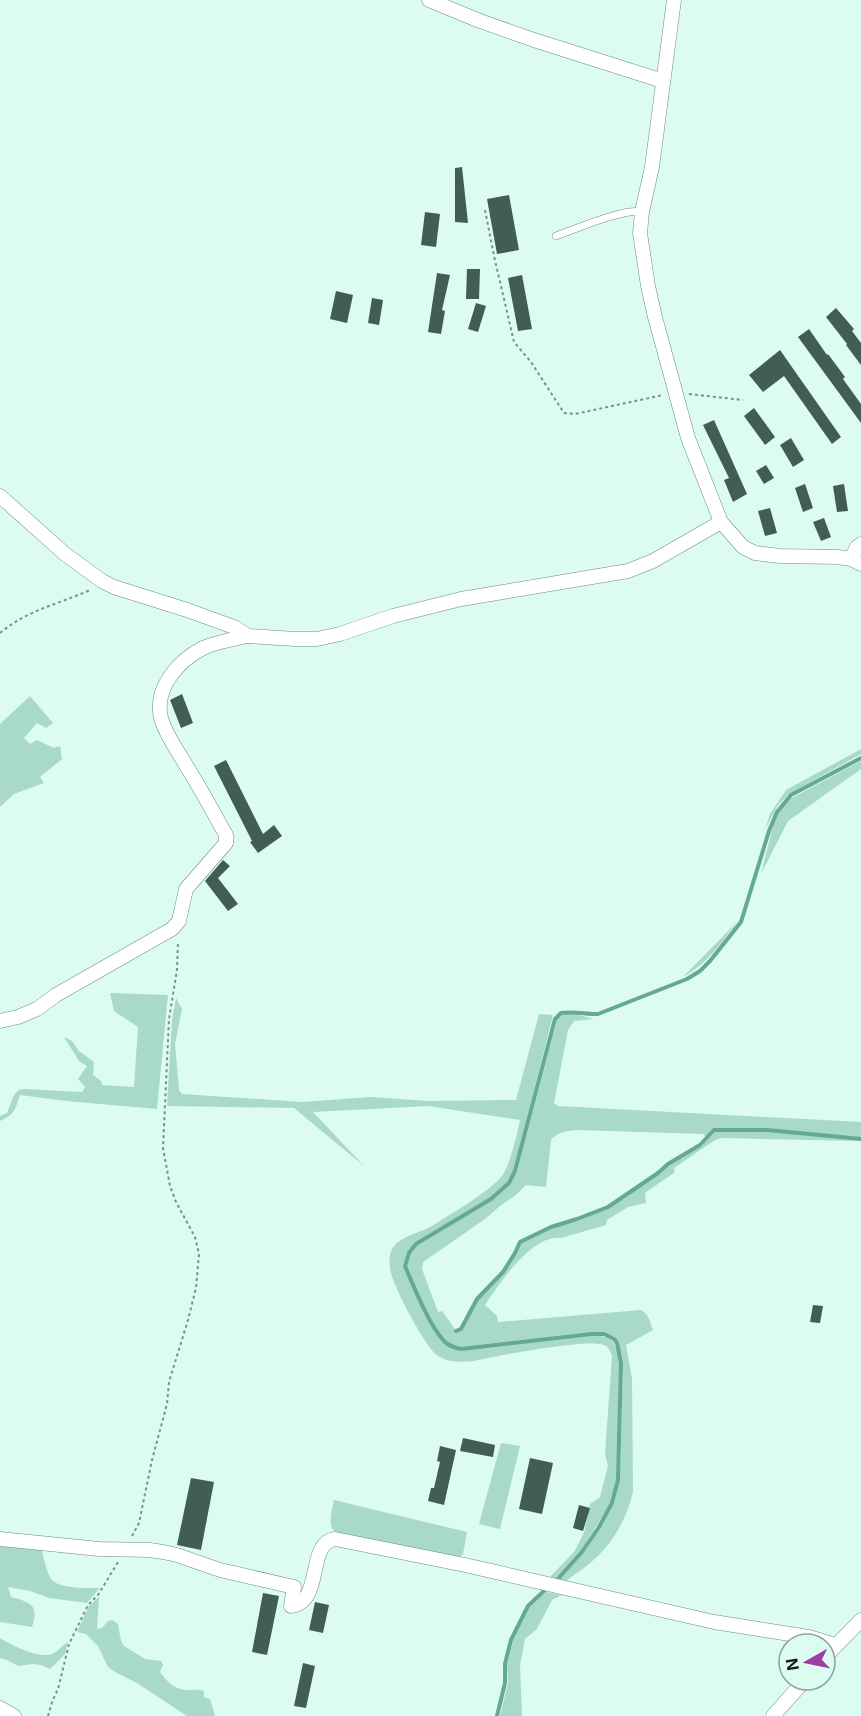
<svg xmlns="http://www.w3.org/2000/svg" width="861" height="1716" font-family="Inter,sans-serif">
<rect width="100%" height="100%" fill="#dcfbf1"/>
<!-- green -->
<g fill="#a8d9ca">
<path d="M 30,696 L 53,723 L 46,728 L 37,723 L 24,738 L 30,744 L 37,740 L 54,748 L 60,746 L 62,759 L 40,777 L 44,783 L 14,794 L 0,807 L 0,724 Z"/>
<path d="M 861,749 L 861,754 L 789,794 L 778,805 L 765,829 L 770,814 L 786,790 Z"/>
<path d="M 861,761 L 861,769 L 788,821 L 761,874 L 773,826 L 780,810 L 790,799 Z"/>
<path d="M 738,921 C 722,942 707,964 683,977 Z"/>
<path d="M 110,993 L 168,995 L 157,1109 L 66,1101 L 20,1095 C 15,1110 15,1114 0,1121 L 0,1116 L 7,1113 L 14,1095 L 19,1090 L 25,1089 L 82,1092 L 85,1087 L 78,1079 L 87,1066 L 79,1061 L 64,1037 L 72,1041 L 79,1051 L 94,1062 L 93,1075 L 101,1081 L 102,1085 L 134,1087 L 138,1027 L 114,1011 Z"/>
<path d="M 176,998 L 182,1009 L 175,1044 L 179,1090 L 182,1094 L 302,1102 L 370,1097 L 429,1101 L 516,1100 L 539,1014 L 553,1015 L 514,1170 L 508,1182 L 490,1198 L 415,1243 L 408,1252 L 403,1266 C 413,1287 428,1327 444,1343 C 449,1348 455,1349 461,1350 L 592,1335 C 615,1337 615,1342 620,1363 L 617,1480 L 611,1502 L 581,1551 L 554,1580 L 548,1579 L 574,1552 L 584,1533 L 590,1504 L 600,1497 L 608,1466 L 605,1454 L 612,1356 C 610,1351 609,1347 604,1345 C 589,1338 495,1356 474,1361 C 462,1362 449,1363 438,1356 C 425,1347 395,1289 391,1273 C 389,1264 388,1254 394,1246 C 402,1236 419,1233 430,1227 C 446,1217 496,1188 504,1173 C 511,1160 517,1135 520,1120 L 428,1106 L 313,1112 L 364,1166 L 294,1108 L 167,1106 L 172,1020 Z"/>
<path d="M 571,1013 L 594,1019 L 574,1021 L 568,1030 L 555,1098 L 554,1103 L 558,1106 L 861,1122 L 861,1138 L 768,1128 L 714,1129 L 706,1137 L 703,1134 L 578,1130 C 567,1131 559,1131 551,1140 L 546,1187 L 526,1185 L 516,1195 L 500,1206 L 485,1219 L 423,1262 L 422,1269 L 438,1312 L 442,1311 L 457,1332 L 462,1330 L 478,1300 L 504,1273 L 521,1243 L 551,1228 L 577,1221 L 609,1208 L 659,1174 L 669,1165 L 701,1147 L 715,1132 L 768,1131 L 861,1141 L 721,1138 L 715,1140 L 674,1168 L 675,1172 L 645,1193 L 646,1203 L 628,1207 L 607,1220 L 606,1225 L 561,1238 C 532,1234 499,1284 485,1305 L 497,1316 L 498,1322 L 641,1310 C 649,1314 650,1322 653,1330 L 626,1345 L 632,1379 L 633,1492 C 626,1521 612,1545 589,1564 C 580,1572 569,1576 563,1586 L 555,1584 L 584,1553 L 601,1527 L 614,1504 L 620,1480 L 623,1363 L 618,1343 L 615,1337 L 604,1333 L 591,1332 L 461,1347 C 456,1346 452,1346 448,1342 C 432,1329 415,1285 406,1266 L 411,1254 L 417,1246 L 492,1200 L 510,1184 L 517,1172 L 557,1020 L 562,1014 Z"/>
<path d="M 501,1443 L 520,1446 L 500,1529 L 479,1524 Z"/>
<path d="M 334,1500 L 467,1532 L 463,1554 L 458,1558 L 335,1533 C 327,1523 332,1511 334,1500 Z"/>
<path d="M 0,1542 L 41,1547 C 44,1557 46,1572 52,1580 C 60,1589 89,1588 100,1588 L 87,1603 L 49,1598 L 30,1591 L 8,1587 L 11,1597 C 30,1602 40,1605 32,1627 L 0,1622 Z"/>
<path d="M 546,1592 L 562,1595 L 552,1600 L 537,1629 L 525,1639 L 520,1665 L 522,1716 L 500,1716 L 508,1683 L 507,1665 L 513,1641 L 530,1607 Z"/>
<path d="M 99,1597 L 97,1629 L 102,1628 L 108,1621 L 112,1620 L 118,1624 L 121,1641 L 124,1646 L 145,1659 L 161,1661 L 163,1665 L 160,1672 C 168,1683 175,1690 189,1690 C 195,1690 199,1689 204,1691 L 204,1697 L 210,1699 L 215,1716 L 187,1716 L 137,1683 L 115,1672 L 108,1667 L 98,1646 L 86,1634 L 77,1632 L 89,1606 Z"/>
<path d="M 0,1638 C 11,1645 38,1659 52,1654 C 57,1652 63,1645 68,1642 L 65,1654 L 50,1669 L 41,1665 L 32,1664 L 18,1666 L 9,1661 L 0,1658 Z"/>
</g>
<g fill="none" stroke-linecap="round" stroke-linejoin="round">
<!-- stream -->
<g stroke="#64a895" stroke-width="4">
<path d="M 456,1331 L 461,1329 L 477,1299 L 503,1272 L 515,1253 L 520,1242 L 551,1227 L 577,1219 L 608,1207 L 658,1173 L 668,1164 L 700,1145 L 714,1130 L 768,1130 L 861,1139"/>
<path d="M 556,1581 L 582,1552 L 599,1527 L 612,1503 L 618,1480 L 621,1363 L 617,1343 L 614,1339 L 604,1334 L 591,1334 L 461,1349 C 455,1348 449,1346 444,1341 C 429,1325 414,1287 405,1266 L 409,1253 L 416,1244 L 491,1199 L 509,1183 L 515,1171 L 555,1019 L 561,1013 C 574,1011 585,1014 598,1014 L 687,979 L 700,971 L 710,961 L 741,922 L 769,831 L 777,812 L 791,795 L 861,758"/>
<path d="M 497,1716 L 505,1683 L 505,1664 L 511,1640 L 528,1606 L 545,1590"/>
</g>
</g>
<!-- building -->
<g fill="#425d54">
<path d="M 462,167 L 468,223 L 455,222 L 455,168 Z"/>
<path d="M 509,195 L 519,250 L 497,254 L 487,199 Z"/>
<path d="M 425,212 L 440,214 L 436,247 L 421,245 Z"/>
<path d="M 467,269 L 480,269 L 479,299 L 466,299 Z"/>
<path d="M 437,273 L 450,275 L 442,310 L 445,311 L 441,334 L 428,332 Z"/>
<path d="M 522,275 L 532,329 L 518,331 L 508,278 Z"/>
<path d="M 336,291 L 353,295 L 347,323 L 330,319 Z"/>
<path d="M 372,298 L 383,300 L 379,325 L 368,323 Z"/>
<path d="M 476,303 L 486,306 L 478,332 L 468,329 Z"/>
<path d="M 836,308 L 854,329 L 852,331 L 861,343 L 861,365 L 846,345 L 847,344 L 826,317 Z"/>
<path d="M 809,329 L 827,355 L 828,354 L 845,377 L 843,379 L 861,404 L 861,423 L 798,337 Z"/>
<path d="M 780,350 L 841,437 L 832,444 L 784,376 L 763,392 L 749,375 Z"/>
<path d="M 754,408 L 775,437 L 765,445 L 744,416 Z"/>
<path d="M 714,420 L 747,494 L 733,502 L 724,480 L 729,478 L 703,425 Z"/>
<path d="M 791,438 L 804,460 L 793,467 L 780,445 Z"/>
<path d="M 766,465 L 774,478 L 764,484 L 756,471 Z"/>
<path d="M 805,484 L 813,508 L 803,512 L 795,488 Z"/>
<path d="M 844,484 L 848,511 L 837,512 L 833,486 Z"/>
<path d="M 770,508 L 777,533 L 765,536 L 758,511 Z"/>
<path d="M 824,518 L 831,537 L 821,541 L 813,522 Z"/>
<path d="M 182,694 L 193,723 L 181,728 L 170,700 Z"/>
<path d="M 226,760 L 263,834 L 274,825 L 282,836 L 258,853 L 250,842 L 252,841 L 214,766 Z"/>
<path d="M 223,860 L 230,866 L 218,878 L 238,904 L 228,911 L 205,881 Z"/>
<path d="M 813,1305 L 823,1306 L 820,1323 L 810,1322 Z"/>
<path d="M 463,1438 L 495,1445 L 493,1457 L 460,1451 Z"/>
<path d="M 440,1446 L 456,1450 L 444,1505 L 428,1501 L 431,1488 L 434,1488 L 440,1462 L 437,1461 Z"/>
<path d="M 530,1458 L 553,1463 L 542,1514 L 519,1509 Z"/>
<path d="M 191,1478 L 214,1482 L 201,1550 L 177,1545 Z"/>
<path d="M 579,1505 L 590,1508 L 583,1531 L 573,1528 Z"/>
<path d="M 263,1593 L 279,1596 L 267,1655 L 252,1652 Z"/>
<path d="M 315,1602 L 329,1605 L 323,1633 L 309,1630 Z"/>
<path d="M 303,1663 L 315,1666 L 306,1708 L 294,1706 Z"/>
</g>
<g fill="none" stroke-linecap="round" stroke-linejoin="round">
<defs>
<path id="service" d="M 556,236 C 576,229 624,208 642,212"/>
<g id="minor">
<path d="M 429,0 L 480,21 L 534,40 L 663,81"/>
<path d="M 674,0 L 652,167 L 642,212 L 640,233 L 648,286 L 655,317 L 688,438 L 721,522 L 743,547 L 755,553 L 780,556 L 837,557 L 851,559 L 861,564"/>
<path d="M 0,496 L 65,554 L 102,581 L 114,587 L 187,610 L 234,627 L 248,636 L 295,639 L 317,639 L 340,634 L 393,616 L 461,599 L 628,571 L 653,561 L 721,522"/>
<path d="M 851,559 L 857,547 L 861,544"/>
<path d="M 0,1021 L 18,1017 L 37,1009 L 56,995 L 172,929 L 179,921 L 186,889 L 226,843 L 226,835 C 213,812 201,789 187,767 C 178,751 166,736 161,718 C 154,688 178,661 203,648 C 217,642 233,639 248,636"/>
<path d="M 0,1539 L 99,1549 L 150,1550 L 163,1552 L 177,1555 L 220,1570 L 294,1587 L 291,1606 C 324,1602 306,1543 335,1539 L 465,1565 L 714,1622 L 809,1637 L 835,1645"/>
<path d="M 825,1657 L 861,1620"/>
<path d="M 0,1708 L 14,1716"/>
<path d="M 773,1716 L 805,1680"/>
</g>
</defs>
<!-- service casing -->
<use href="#service" stroke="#6f8b82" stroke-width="8"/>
<!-- minor casing -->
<use href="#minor" stroke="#6f8b82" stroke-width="15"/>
<!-- path -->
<g stroke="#7b918a" stroke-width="2" stroke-dasharray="3 3" stroke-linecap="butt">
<path d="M 485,210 L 494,256 L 514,342 L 531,362 L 564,413 L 575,414 L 663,395"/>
<path d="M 689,394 L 743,400"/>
<path d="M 0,633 C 29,609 57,605 90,590"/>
<path d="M 132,1536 L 139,1523 L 152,1460 L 167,1404 L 169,1382 L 188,1320 L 196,1288 L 199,1254 L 195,1237 L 176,1202 L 170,1186 L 163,1148 L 169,1019 L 177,970 L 178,941"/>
<path d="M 48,1716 L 52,1702 L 58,1689 L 69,1644 L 88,1605 L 98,1595 L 118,1562"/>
</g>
<!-- service -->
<use href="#service" stroke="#fff" stroke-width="7"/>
<!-- minor -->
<use href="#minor" stroke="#fff" stroke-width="14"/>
</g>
<!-- north arrow -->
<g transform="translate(807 1662) rotate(261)"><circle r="28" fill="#dcfbf1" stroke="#8ca39b" stroke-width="1.5"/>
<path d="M0-4.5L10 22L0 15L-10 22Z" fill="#9d3ea6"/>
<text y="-9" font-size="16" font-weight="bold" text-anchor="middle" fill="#131e1b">N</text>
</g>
</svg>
